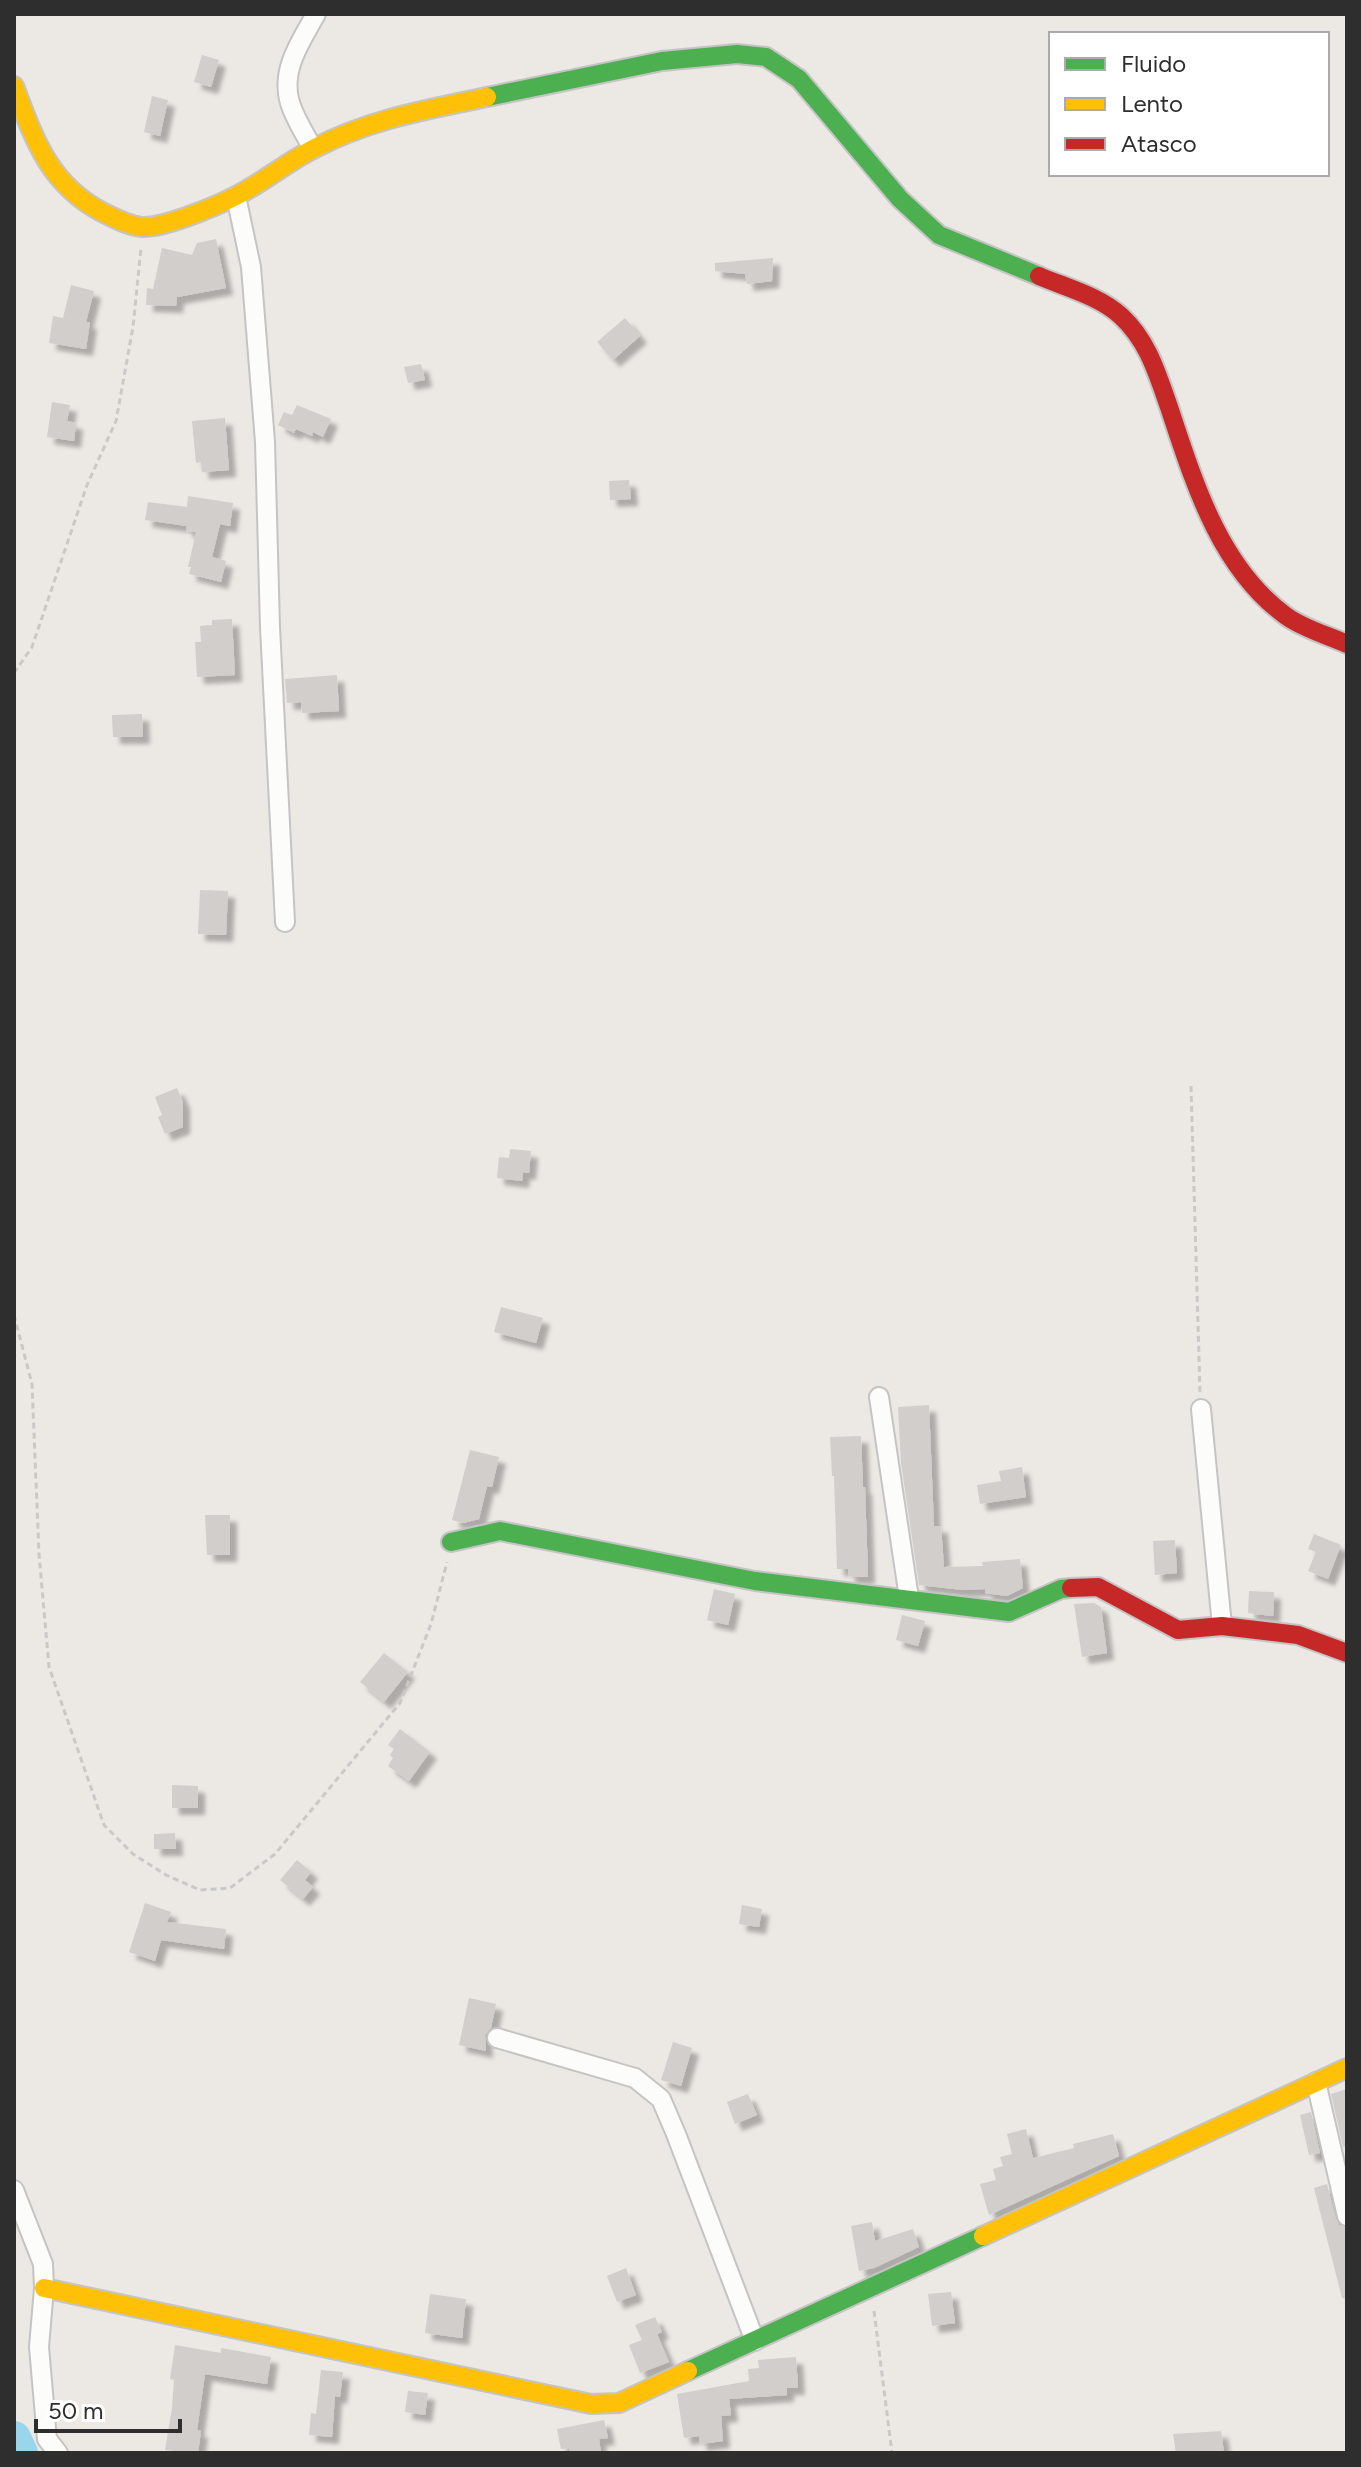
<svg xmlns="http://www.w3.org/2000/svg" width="1361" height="2467" font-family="Figtree,sans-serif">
<defs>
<filter id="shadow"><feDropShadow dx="7" dy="7" stdDeviation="2" flood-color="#0004"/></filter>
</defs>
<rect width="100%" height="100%" fill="#ece8e4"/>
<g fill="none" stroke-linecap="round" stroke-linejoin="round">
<!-- river -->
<path stroke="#99d6ec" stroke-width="34" d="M 14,2438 L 21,2453"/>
</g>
<!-- building -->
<g fill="#d1cecb" filter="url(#shadow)">
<path d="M 202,55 L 219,60 L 211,87 L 194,82 Z"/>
<path d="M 152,96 L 168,100 L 160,136 L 144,132 Z"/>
<path d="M 216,239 L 226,288 L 177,297 L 176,306 L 146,305 L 147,288 L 153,289 L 162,248 L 192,255 L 197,243 Z"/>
<path d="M 773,258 L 772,281 L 747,284 L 745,274 L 715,271 L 715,263 Z"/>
<path d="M 71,285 L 94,291 L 86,322 L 90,322 L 86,349 L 49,343 L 53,316 L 63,318 Z"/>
<path d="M 625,318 L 640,336 L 613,360 L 597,342 Z"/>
<path d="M 421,364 L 425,380 L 408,383 L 404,367 Z"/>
<path d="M 52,402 L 70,405 L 67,421 L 76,423 L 74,441 L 47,437 Z"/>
<path d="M 297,405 L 331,419 L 323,437 L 313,432 L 312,436 L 296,429 L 294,433 L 278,425 L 284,412 L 292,415 Z"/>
<path d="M 225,418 L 229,470 L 202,472 L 201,462 L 196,463 L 192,421 Z"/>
<path d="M 629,480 L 631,499 L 610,500 L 609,481 Z"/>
<path d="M 188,496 L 233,503 L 230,526 L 220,524 L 212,557 L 226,561 L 221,582 L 189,574 L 191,567 L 188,567 L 196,532 L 186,531 L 186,526 L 145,520 L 148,502 L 187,507 Z"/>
<path d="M 232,619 L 235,675 L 197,677 L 195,642 L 201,642 L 200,626 L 212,625 L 212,620 Z"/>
<path d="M 337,675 L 339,711 L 302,713 L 301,702 L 287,703 L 285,679 Z"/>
<path d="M 142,714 L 143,737 L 113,737 L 112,715 Z"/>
<path d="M 200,890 L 228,891 L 226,935 L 198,934 Z"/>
<path d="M 177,1088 L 183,1102 L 183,1127 L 165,1134 L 158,1117 L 162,1115 L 155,1097 Z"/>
<path d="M 510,1149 L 531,1151 L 529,1173 L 523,1172 L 522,1181 L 497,1178 L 499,1157 L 509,1158 Z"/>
<path d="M 501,1307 L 543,1318 L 536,1343 L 494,1332 Z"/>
<path d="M 929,1405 L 934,1526 L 941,1526 L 944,1567 L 983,1566 L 982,1562 L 1020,1559 L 1023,1588 L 1007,1596 L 985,1593 L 985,1589 L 963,1590 L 919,1585 L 901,1463 L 898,1407 Z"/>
<path d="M 861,1436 L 863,1487 L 865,1487 L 868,1577 L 854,1577 L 848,1576 L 848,1569 L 837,1569 L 834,1476 L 832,1476 L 830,1437 Z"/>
<path d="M 470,1450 L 499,1457 L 492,1487 L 487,1486 L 479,1519 L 463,1523 L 452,1520 Z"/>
<path d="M 1022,1467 L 1026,1497 L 980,1504 L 977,1485 L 1001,1481 L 999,1471 Z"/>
<path d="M 205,1515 L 230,1515 L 230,1555 L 207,1555 Z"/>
<path d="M 1314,1534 L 1341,1545 L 1328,1579 L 1308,1571 L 1316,1552 L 1308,1549 Z"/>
<path d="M 1175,1540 L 1177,1573 L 1155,1575 L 1153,1541 Z"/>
<path d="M 714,1589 L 735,1594 L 728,1625 L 707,1620 Z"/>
<path d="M 1249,1591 L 1274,1592 L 1273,1616 L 1248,1613 Z"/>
<path d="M 1094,1603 L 1101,1607 L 1107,1653 L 1082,1657 L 1074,1604 Z"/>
<path d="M 902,1615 L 925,1621 L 918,1646 L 896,1640 Z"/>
<path d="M 384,1653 L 408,1672 L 384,1702 L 360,1682 Z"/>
<path d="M 400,1729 L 430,1752 L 409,1781 L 388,1766 L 393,1758 L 390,1755 L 394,1749 L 388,1745 Z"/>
<path d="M 172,1785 L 198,1786 L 198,1808 L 172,1808 Z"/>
<path d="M 175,1833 L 176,1849 L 154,1849 L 154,1834 Z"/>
<path d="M 297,1860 L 311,1872 L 305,1880 L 313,1887 L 303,1899 L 280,1880 Z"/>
<path d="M 145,1903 L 171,1912 L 167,1922 L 226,1929 L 224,1949 L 161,1940 L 155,1961 L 129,1952 Z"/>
<path d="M 742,1905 L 762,1909 L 759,1927 L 739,1924 Z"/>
<path d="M 469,1998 L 496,2004 L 491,2028 L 485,2035 L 486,2051 L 459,2045 Z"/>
<path d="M 673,2042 L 692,2048 L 681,2086 L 661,2080 Z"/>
<path d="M 1347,2089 L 1347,2146 L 1343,2147 L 1331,2094 Z"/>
<path d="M 748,2094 L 757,2115 L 735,2124 L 727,2102 Z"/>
<path d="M 1311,2112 L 1320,2153 L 1309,2155 L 1300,2115 Z"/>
<path d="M 1026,2129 L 1033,2158 L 1074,2148 L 1073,2144 L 1113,2134 L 1119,2156 L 989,2215 L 980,2184 L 996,2180 L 993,2169 L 1003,2166 L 1000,2157 L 1012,2154 L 1007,2134 Z"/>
<path d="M 1327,2184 L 1336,2219 L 1339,2225 L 1347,2228 L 1347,2298 L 1342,2298 L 1314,2188 Z"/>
<path d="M 872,2222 L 875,2241 L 913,2229 L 919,2247 L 874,2268 L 859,2271 L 851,2226 Z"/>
<path d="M 626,2268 L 636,2295 L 617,2302 L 607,2276 Z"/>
<path d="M 951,2292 L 955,2323 L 932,2326 L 928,2294 Z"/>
<path d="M 430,2294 L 466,2299 L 462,2338 L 425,2333 Z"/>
<path d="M 655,2317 L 662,2332 L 657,2334 L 669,2362 L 640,2373 L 629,2345 L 642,2340 L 635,2325 Z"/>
<path d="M 175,2345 L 221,2353 L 221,2348 L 271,2357 L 267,2384 L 205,2374 L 197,2430 L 201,2431 L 198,2453 L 165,2450 L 172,2408 L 174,2380 L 170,2379 Z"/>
<path d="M 796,2357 L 798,2388 L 787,2388 L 787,2395 L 729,2399 L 731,2415 L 721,2416 L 723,2441 L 700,2444 L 699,2436 L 684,2438 L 677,2394 L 749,2381 L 748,2369 L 759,2368 L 758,2360 Z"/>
<path d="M 321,2370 L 343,2372 L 340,2397 L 335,2396 L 332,2437 L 309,2435 L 311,2413 L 316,2414 Z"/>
<path d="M 408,2391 L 428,2393 L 425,2415 L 405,2412 Z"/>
<path d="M 604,2420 L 608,2438 L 599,2439 L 601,2453 L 570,2453 L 569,2448 L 561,2449 L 557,2429 Z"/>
<path d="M 1221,2431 L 1224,2453 L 1176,2453 L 1173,2434 Z"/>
</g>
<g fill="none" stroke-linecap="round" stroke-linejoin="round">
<defs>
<g id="street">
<path d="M 313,149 C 305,134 295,119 290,103 C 280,70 301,41 316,14"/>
<path d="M 236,196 L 251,267 L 265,442 L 270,627 L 285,922"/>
<path d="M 879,1397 L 909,1598"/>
<path d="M 1201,1409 L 1222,1626"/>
<path d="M 497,2038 L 635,2078 L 661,2099 L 676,2134 L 755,2341"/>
<path d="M 1316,2082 L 1347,2216"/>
<path d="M 14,2190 L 43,2264 L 44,2288 L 39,2347 L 47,2439 L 58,2453"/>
</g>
<g id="fast">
<path d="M 487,97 L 662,61 L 737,54 L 766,57 L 799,79 L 900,199 L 939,235 L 1039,276"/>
<path d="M 451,1542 L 500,1531 L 755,1581 L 1009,1612 L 1061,1589 L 1071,1588"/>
<path d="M 688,2371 L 983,2236"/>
</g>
<g id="slow">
<path d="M 14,86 C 34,139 49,184 102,212 C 114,218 129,226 142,227 C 164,228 214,207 234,197 C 262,183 286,163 313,149 C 370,119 425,110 487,97"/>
<path d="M 983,2236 L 1347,2068"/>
<path d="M 44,2288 L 591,2404 L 619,2403 L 688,2371"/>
</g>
<g id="jam">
<path d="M 1039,276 C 1067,288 1099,296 1121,316 C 1148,341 1157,373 1169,407 C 1194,482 1219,567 1286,616 C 1304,629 1327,635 1347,644"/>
<path d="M 1071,1588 L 1098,1587 L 1178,1630 L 1222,1626 L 1298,1635 L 1347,1653"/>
</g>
</defs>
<!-- street casing -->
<use href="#street" stroke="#c5c4c5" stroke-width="22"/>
<!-- fast casing -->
<use href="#fast" stroke="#c5c4c5" stroke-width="22"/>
<!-- slow casing -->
<use href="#slow" stroke="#c5c4c5" stroke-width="22"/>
<!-- jam casing -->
<use href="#jam" stroke="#c5c4c5" stroke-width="22"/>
<!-- path -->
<g stroke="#c9c9c8" stroke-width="3" stroke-dasharray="6 4" stroke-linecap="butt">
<path d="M 14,673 L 32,647 L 87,485 L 116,421 L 133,327 L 141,248"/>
<path d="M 1191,1086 L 1200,1393"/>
<path d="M 14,1315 L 32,1384 L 39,1554 L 49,1667 L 104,1825 L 133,1854 L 166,1875 L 200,1890 L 230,1888 L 275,1854 L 400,1703 L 431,1624 L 447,1562"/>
<path d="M 874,2311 L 892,2453"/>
</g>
<!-- street -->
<use href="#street" stroke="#fcfcfb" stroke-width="18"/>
<!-- fast -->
<use href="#fast" stroke="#4caf50" stroke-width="18"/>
<!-- slow -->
<use href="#slow" stroke="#ffc107" stroke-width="18"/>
<!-- jam -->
<use href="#jam" stroke="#c62828" stroke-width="18"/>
</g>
<!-- border -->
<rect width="1361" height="2467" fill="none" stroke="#2e2e2e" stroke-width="32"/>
<!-- legend -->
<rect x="1049" y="32" width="280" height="144" fill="#ffffff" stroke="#ababab" stroke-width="2"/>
<rect x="1065" y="58" width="40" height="12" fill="#4caf50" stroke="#ababab" stroke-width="2"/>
<text x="1121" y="72" font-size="24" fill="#2e2e2e">Fluido</text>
<rect x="1065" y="98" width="40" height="12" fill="#ffc107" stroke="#ababab" stroke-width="2"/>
<text x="1121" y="112" font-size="24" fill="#2e2e2e">Lento</text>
<rect x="1065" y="138" width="40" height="12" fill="#c62828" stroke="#ababab" stroke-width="2"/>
<text x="1121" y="152" font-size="24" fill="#2e2e2e">Atasco</text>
<!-- scale -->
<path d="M36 2419v12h144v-12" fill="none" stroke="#2e2e2e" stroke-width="4"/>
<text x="48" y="2419" font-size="24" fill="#2e2e2e" stroke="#ffffff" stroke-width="6" paint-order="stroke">50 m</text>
</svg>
